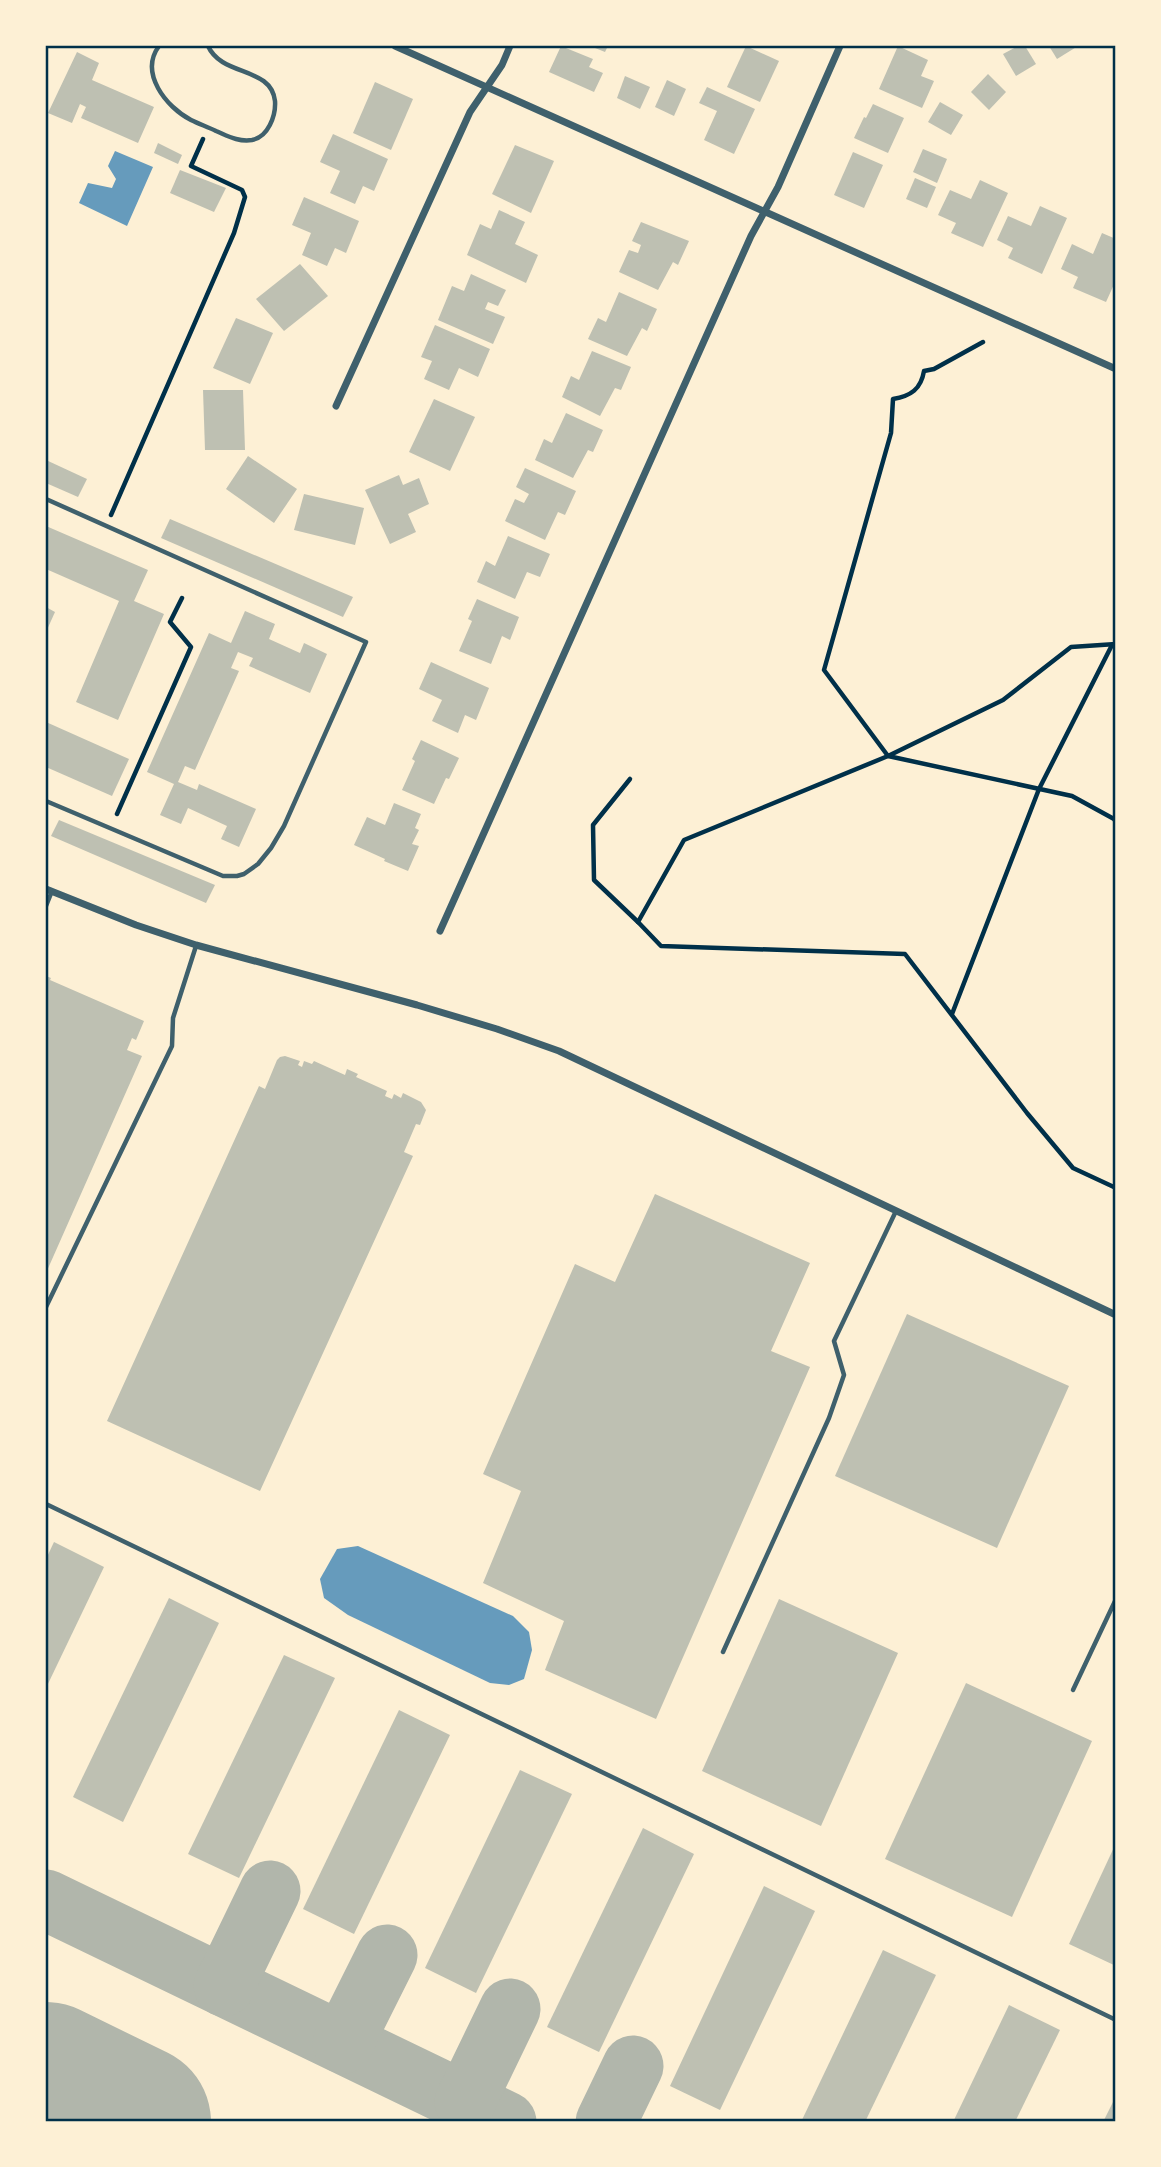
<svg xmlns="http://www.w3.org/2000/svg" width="1161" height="2167" font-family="Overpass,sans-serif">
<rect width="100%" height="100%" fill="#fdf0d5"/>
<!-- water -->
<g fill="#669bbc">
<path d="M 115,151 L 153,167 L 127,226 L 79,203 L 88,183 L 112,188 L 116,179 L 108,166 Z"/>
<path d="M 358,1546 L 513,1616 L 529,1632 L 532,1650 L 524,1679 L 509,1685 L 490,1683 L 348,1615 L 324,1598 L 320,1579 L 337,1549 Z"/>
</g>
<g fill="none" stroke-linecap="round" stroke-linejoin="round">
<!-- taxiway -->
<g stroke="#b1b6ab" stroke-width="61">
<path d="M 46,1900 L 506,2122"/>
<path d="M 224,1986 L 270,1891"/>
<path d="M 343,2043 L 387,1955"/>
<path d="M 465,2102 L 510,2009"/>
<path d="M 606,2122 L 633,2066"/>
</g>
<!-- runway -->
<path stroke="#b1b6ab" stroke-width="154" d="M 46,2079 L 134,2122"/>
</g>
<!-- building -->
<g fill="#bec0b2">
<path d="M 561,46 L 593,59 L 589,67 L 603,73 L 594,92 L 549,72 Z"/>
<path d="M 590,46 L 608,46 L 605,52 Z"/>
<path d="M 746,46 L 779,61 L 760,102 L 727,87 Z"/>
<path d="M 898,46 L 928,60 L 921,76 L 934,81 L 922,108 L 879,89 Z"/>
<path d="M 1018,46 L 1025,46 L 1036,64 L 1016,76 L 1003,54 Z"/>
<path d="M 1049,46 L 1078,46 L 1057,59 Z"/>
<path d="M 77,52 L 99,63 L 92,80 L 154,107 L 138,143 L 81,118 L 86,107 L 80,104 L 72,123 L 48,113 Z"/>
<path d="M 988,74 L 1006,92 L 989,110 L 971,92 Z"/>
<path d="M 625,76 L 650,87 L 640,109 L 617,98 Z"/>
<path d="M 667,80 L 686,89 L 674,116 L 655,107 Z"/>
<path d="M 375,82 L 413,99 L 391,150 L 353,133 Z"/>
<path d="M 707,87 L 755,109 L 734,154 L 704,140 L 717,111 L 699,103 Z"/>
<path d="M 940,102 L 963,115 L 951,135 L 928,122 Z"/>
<path d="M 873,104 L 904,118 L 888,153 L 854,138 L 864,117 L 866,118 Z"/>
<path d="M 333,134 L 388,159 L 374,191 L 363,186 L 355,204 L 330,193 L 340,171 L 320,162 Z"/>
<path d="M 158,143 L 182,155 L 178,164 L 154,153 Z"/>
<path d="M 515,145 L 554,161 L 531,213 L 492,194 Z"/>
<path d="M 923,149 L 947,159 L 937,183 L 913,172 Z"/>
<path d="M 853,152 L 883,165 L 864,208 L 834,195 Z"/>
<path d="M 180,170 L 226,188 L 214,212 L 170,193 Z"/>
<path d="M 915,178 L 936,187 L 927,208 L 906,199 Z"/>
<path d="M 980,180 L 1008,193 L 983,247 L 951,233 L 956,223 L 938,215 L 950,190 L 971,199 Z"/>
<path d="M 304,197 L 359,221 L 346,253 L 335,248 L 327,266 L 302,255 L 311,233 L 292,225 Z"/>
<path d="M 1040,206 L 1067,218 L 1042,274 L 1008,258 L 1013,248 L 997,240 L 1008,216 L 1031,226 Z"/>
<path d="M 499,210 L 525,222 L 515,244 L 538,255 L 526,283 L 467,255 L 480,224 L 491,229 Z"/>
<path d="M 641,222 L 689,241 L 678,265 L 673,262 L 658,290 L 619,272 L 629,250 L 638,253 L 641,245 L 632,241 Z"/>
<path d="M 1102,233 L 1116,239 L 1116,280 L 1106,302 L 1073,288 L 1078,277 L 1061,269 L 1072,244 L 1093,254 Z"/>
<path d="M 300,264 L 328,296 L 284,331 L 256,299 Z"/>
<path d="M 471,274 L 506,290 L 498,306 L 488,302 L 485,309 L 505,317 L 493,344 L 438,320 L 452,286 L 464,291 Z"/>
<path d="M 619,292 L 657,309 L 647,331 L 642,328 L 627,356 L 588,339 L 598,318 L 606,322 Z"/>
<path d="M 236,318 L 273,333 L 250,384 L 213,368 Z"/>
<path d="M 435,325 L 490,349 L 478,377 L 459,368 L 449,390 L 424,379 L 432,361 L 421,357 Z"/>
<path d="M 592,351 L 631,367 L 621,390 L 615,388 L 600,416 L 562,397 L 571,376 L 579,380 Z"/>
<path d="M 203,390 L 243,390 L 245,450 L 205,450 Z"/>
<path d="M 434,399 L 475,417 L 450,471 L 409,452 Z"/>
<path d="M 566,413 L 603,430 L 593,452 L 588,450 L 573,478 L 535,460 L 544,439 L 552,443 Z"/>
<path d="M 248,456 L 297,489 L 274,523 L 226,489 Z"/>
<path d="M 46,460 L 87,479 L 78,497 L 46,483 Z"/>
<path d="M 525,468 L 576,491 L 565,515 L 558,512 L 545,540 L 505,521 L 515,499 L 524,503 L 529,494 L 516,487 Z"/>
<path d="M 399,475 L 403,485 L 419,478 L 429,504 L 408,514 L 416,532 L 390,544 L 365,490 Z"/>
<path d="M 304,494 L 364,508 L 355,545 L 294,530 Z"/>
<path d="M 170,519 L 353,597 L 343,617 L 161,538 Z"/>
<path d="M 46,526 L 148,570 L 134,601 L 164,614 L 118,720 L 76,702 L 119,601 L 46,569 Z"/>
<path d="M 508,536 L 550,554 L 540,577 L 527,572 L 515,599 L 477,582 L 486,561 L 495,566 Z"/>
<path d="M 477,599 L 519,617 L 510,640 L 502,636 L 491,664 L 459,651 L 472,621 L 468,619 Z"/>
<path d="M 46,607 L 55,612 L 46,632 Z"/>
<path d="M 245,611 L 275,624 L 269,639 L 300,653 L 304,643 L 327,654 L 310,693 L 249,666 L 253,658 L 238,652 L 231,668 L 239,671 L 195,770 L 185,766 L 178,782 L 197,790 L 199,784 L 256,809 L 239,847 L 221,839 L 227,826 L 188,808 L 181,824 L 160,815 L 174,784 L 147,772 L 209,633 L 231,643 Z"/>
<path d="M 431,662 L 489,688 L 476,720 L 465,715 L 458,733 L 432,721 L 442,700 L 419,689 Z"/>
<path d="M 46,722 L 129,759 L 112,796 L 46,767 Z"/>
<path d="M 421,740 L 459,758 L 449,779 L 446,778 L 434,804 L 402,790 L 415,761 L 412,759 Z"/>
<path d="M 394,803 L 421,814 L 415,828 L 419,830 L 412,844 L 419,846 L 408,871 L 384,861 L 385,859 L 354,845 L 367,817 L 385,825 Z"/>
<path d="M 59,820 L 215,885 L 206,903 L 51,836 Z"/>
<path d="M 46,976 L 51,978 L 50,980 L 144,1021 L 136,1040 L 132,1038 L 127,1050 L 142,1056 L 46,1273 Z"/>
<path d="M 285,1056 L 300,1061 L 298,1065 L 302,1067 L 304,1061 L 312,1064 L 314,1061 L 345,1075 L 347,1069 L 358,1074 L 356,1077 L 387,1091 L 385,1096 L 392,1099 L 394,1094 L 401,1098 L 403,1093 L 421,1102 L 426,1110 L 420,1125 L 416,1124 L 404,1152 L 413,1156 L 260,1491 L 107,1421 L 259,1086 L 265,1089 L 277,1060 L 280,1057 Z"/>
<path d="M 655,1194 L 810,1263 L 771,1351 L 810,1367 L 656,1719 L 545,1670 L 564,1621 L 483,1583 L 521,1491 L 483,1474 L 575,1264 L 615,1282 Z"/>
<path d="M 907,1314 L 1069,1386 L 997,1548 L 835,1476 Z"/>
<path d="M 54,1542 L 104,1567 L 46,1688 L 46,1559 Z"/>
<path d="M 169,1598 L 219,1623 L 123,1822 L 73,1797 Z"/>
<path d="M 779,1599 L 898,1653 L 821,1826 L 702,1771 Z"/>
<path d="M 284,1655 L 335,1678 L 239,1878 L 188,1854 Z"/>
<path d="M 966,1683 L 1092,1741 L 1012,1917 L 885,1859 Z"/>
<path d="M 399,1710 L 450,1735 L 354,1934 L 303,1909 Z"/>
<path d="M 520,1770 L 572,1794 L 476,1993 L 425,1968 Z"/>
<path d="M 643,1828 L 694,1854 L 599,2052 L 547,2027 Z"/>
<path d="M 1116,1843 L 1116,1966 L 1069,1944 Z"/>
<path d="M 764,1886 L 815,1911 L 720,2110 L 670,2086 Z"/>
<path d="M 883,1950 L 936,1975 L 865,2122 L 801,2122 Z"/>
<path d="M 1009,2005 L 1060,2030 L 1015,2122 L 953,2122 Z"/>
<path d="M 1116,2096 L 1116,2122 L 1103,2122 Z"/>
</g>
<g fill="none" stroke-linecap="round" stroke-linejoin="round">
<!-- path -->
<g stroke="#003049" stroke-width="4.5">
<path d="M 983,342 L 934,369 L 924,371 C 921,389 911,396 893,399 L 891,433 L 824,670 L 888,756 L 1072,796 L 1114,819 L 1116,822"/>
<path d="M 111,515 L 234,233 L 245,197 L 242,190 L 191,166 L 203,139"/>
<path d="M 1116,644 L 1071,647 L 1003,700 L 888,756 L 684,840 L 638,922 L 661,946 L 905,954 L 1027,1113 L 1073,1168 L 1116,1188"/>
<path d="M 630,779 L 593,825 L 594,880 L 638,922"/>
<path d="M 117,814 L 191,647 L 170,622 L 182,598"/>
<path d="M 952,1014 L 1039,789 L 1112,645"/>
</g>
<!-- service -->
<g stroke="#3f606c" stroke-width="4.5">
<path d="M 159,46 C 139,73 166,107 191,120 C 199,124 208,127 216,131 C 228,136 238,142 252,140 C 268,137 276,116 275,101 C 271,66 222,77 208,46"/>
<path d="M 46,499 L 366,642 L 284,826 L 271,848 L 258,864 L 244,874 L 237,876 L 223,876 L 46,801"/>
<path d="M 46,906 L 52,891"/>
<path d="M 46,1307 L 172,1046 L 173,1018 L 196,946"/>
<path d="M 46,1504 L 1116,2020"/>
<path d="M 723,1652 L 829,1418 L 844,1375 L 834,1341 L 896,1211"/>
<path d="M 1073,1690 L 1116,1599"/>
</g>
<!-- minor -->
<g stroke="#3f606c" stroke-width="7">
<path d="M 395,46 L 1116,369"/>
<path d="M 336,406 L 470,112 L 502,65 L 510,46"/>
<path d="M 46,889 L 136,925 L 196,945 L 417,1005 L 497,1029 L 559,1051 L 1116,1315"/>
<path d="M 440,931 L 751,236 L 778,187 L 840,46"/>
</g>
</g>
<!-- border -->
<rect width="1161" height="2167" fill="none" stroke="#fdf0d5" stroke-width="94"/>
<rect x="47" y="47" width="1067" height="2073" fill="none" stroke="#003049" stroke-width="2.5"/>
</svg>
